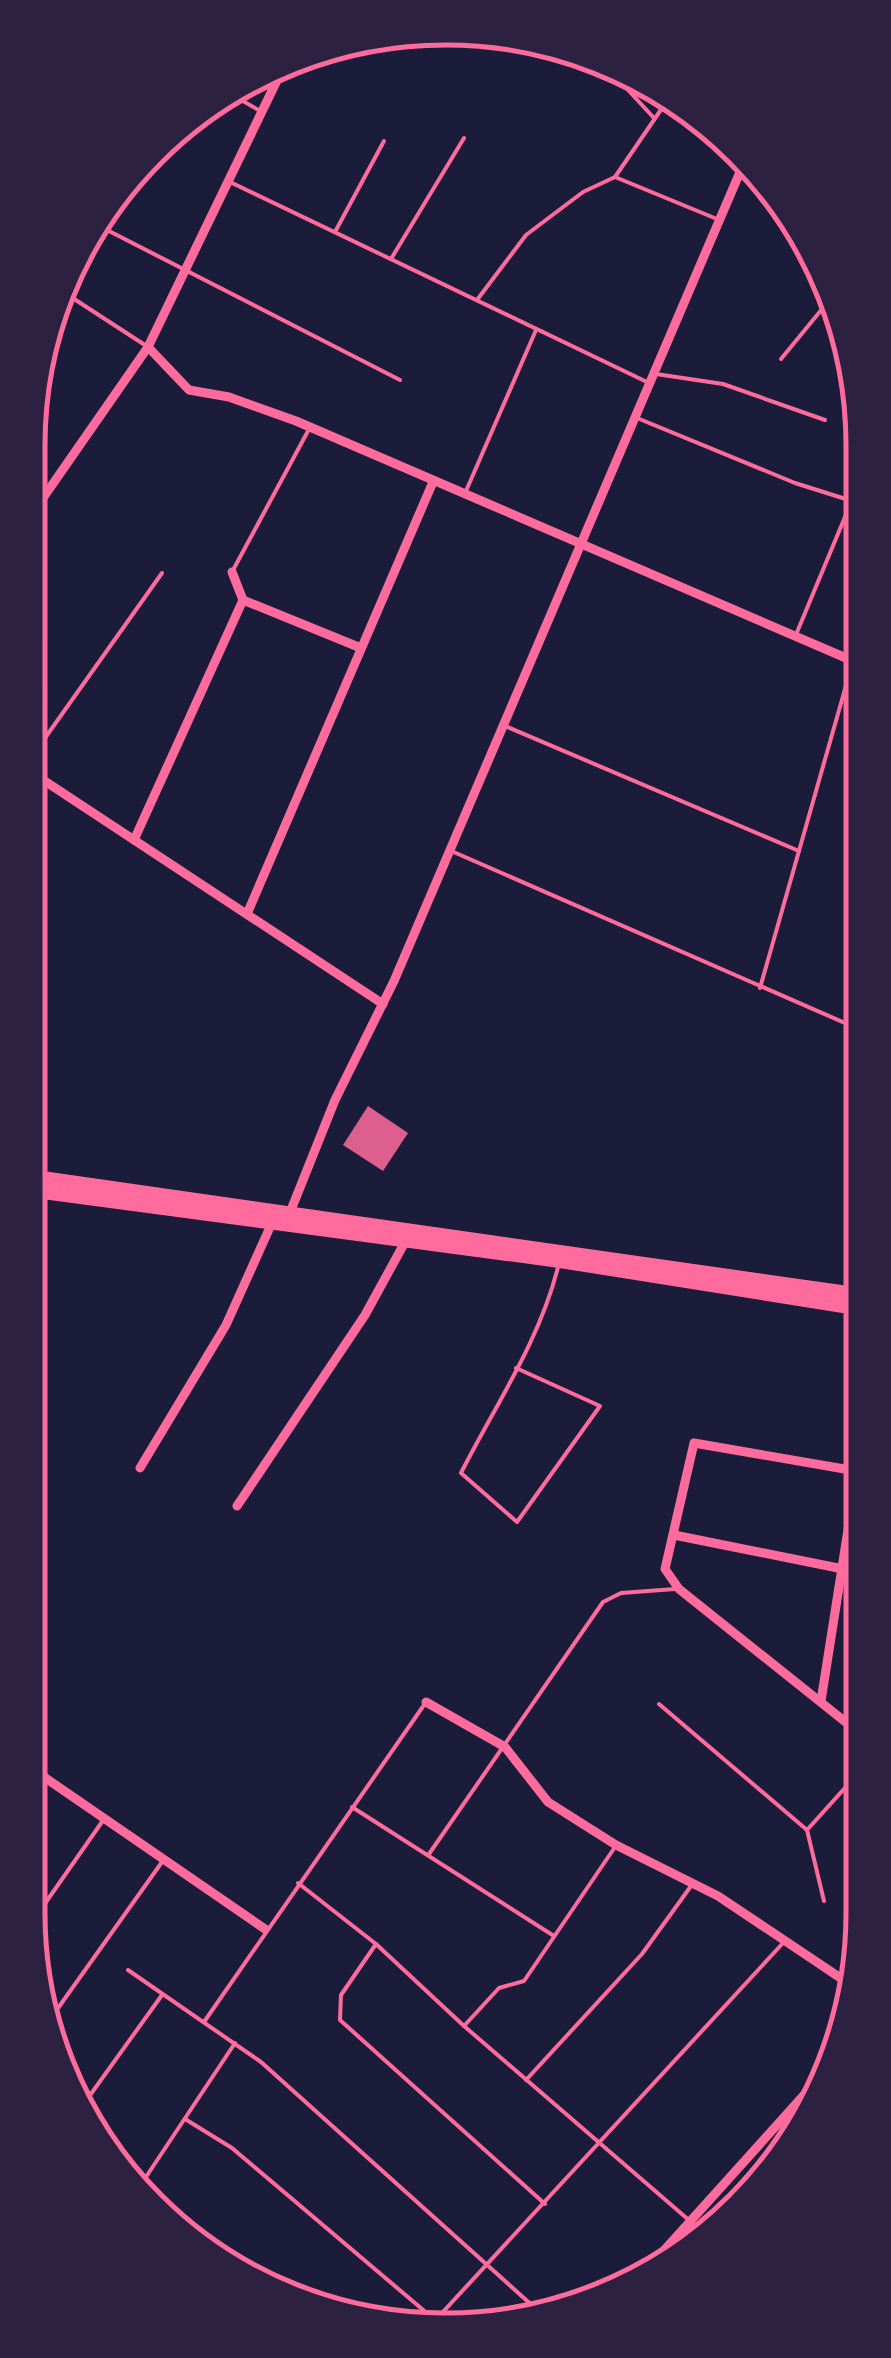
<svg xmlns="http://www.w3.org/2000/svg" width="891" height="2358" font-family="Jost,sans-serif">
<rect width="100%" height="100%" fill="#1b1b3a"/>
<!-- building -->
<path fill="#dd5f8e" d="M 368,1106 L 408,1133 L 383,1171 L 343,1145 Z"/>
<g fill="none" stroke-linecap="round" stroke-linejoin="round">
<!-- service -->
<g stroke="#ff6b9d" stroke-width="4">
<path d="M 604,64 L 654,118"/>
<path d="M 227,92 L 262,112"/>
<path d="M 615,177 L 717,219"/>
<path d="M 228,181 L 647,382"/>
<path d="M 109,231 L 400,380"/>
<path d="M 335,232 L 384,141"/>
<path d="M 391,259 L 464,138"/>
<path d="M 68,295 L 148,347"/>
<path d="M 477,300 L 526,235 L 583,192 L 615,177 L 671,95"/>
<path d="M 781,359 L 827,303 L 835,307"/>
<path d="M 656,374 L 723,384 L 825,420"/>
<path d="M 637,418 L 795,483 L 852,501"/>
<path d="M 466,491 L 536,330"/>
<path d="M 232,572 L 308,431"/>
<path d="M 795,637 L 860,481"/>
<path d="M 505,726 L 799,851"/>
<path d="M 28,762 L 162,573"/>
<path d="M 449,850 L 861,1030"/>
<path d="M 760,988 L 853,661"/>
<path d="M 516,1368 L 600,1406 L 517,1522 L 461,1473 C 495,1406 540,1340 558,1267"/>
<path d="M 659,1704 L 807,1830"/>
<path d="M 28,1799 L 42,1778"/>
<path d="M 352,1807 L 554,1936"/>
<path d="M 429,1854 L 603,1602 L 621,1593 L 675,1589"/>
<path d="M 298,1883 L 376,1944 L 464,2026 L 705,2234"/>
<path d="M 824,1901 L 807,1830 L 863,1768"/>
<path d="M 30,1925 L 104,1819"/>
<path d="M 376,1944 L 341,1995 L 340,2020 L 545,2204"/>
<path d="M 128,1970 L 261,2062 L 544,2316"/>
<path d="M 204,2022 L 424,1705"/>
<path d="M 46,2025 L 162,1862"/>
<path d="M 464,2026 L 499,1988 L 524,1981 L 615,1847"/>
<path d="M 526,2080 L 642,1954 L 691,1886"/>
<path d="M 83,2105 L 162,1995"/>
<path d="M 185,2119 L 232,2148 L 435,2320"/>
<path d="M 136,2192 L 235,2043"/>
<path d="M 176,2225 L 242,2276"/>
<path d="M 430,2326 L 783,1943"/>
</g>
<!-- minor -->
<g stroke="#ff6b9d" stroke-width="9">
<path d="M 57,306 L 66,294"/>
<path d="M 148,347 L 189,390 L 229,397 L 296,421 L 860,664"/>
<path d="M 43,498 L 148,347 L 283,68"/>
<path d="M 232,572 L 243,600 L 361,648"/>
<path d="M 28,770 L 383,1004"/>
<path d="M 134,840 L 243,600"/>
<path d="M 247,914 L 433,482"/>
<path d="M 289,1215 L 335,1100 L 394,981 L 746,158"/>
<path d="M 140,1468 L 226,1325 L 271,1225"/>
<path d="M 862,1472 L 694,1443 L 665,1569 L 679,1589 L 863,1736"/>
<path d="M 237,1506 L 365,1315 L 405,1242"/>
<path d="M 674,1535 L 863,1573"/>
<path d="M 821,1701 L 862,1441"/>
<path d="M 426,1702 L 505,1747 L 548,1802 L 616,1845 L 718,1896 L 854,1987"/>
<path d="M 28,1766 L 265,1929"/>
<path d="M 641,2276 L 822,2075"/>
</g>
<!-- primary -->
<g stroke="#ff6b9d" stroke-width="14">
<path d="M 28,1176 L 862,1295"/>
<path d="M 28,1190 L 560,1261 L 862,1309"/>
</g>
</g>
<!-- crop -->
<path d="M0 0H891V2358H0ZM445 45H446A400 400 0 0 1 846 445V1913A400 400 0 0 1 446 2313H445A400 400 0 0 1 45 1913V445A400 400 0 0 1 445 45Z" fill="#2d2142" fill-rule="evenodd"/>
<path fill="none" stroke="#ff6b9d" stroke-width="5" d="M445 45H446A400 400 0 0 1 846 445V1913A400 400 0 0 1 446 2313H445A400 400 0 0 1 45 1913V445A400 400 0 0 1 445 45Z"/>
</svg>
